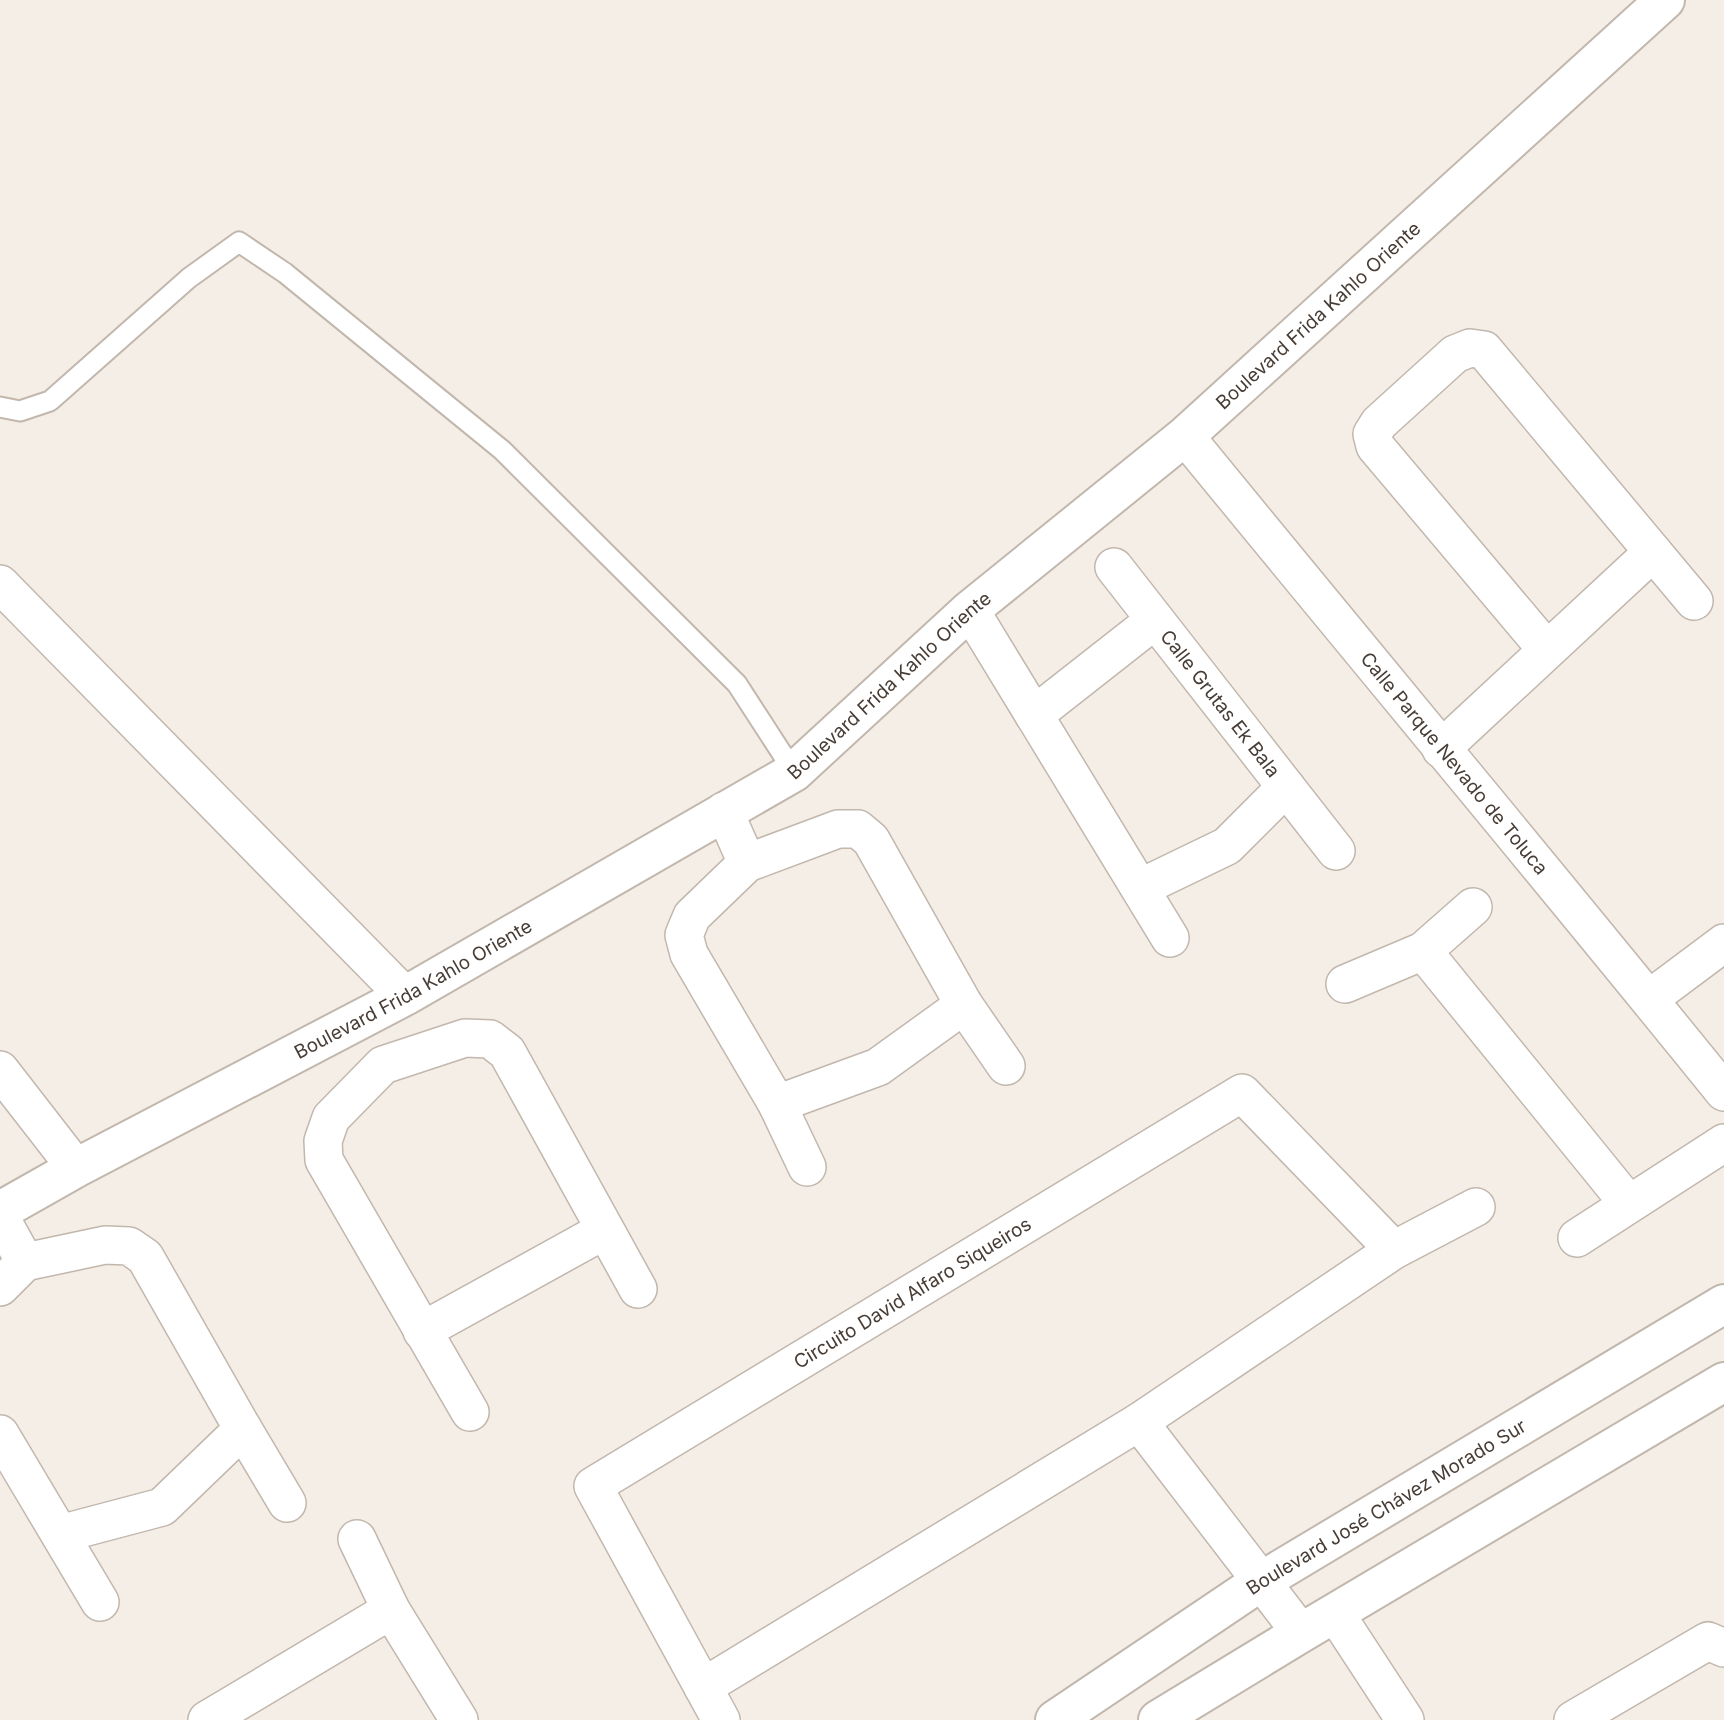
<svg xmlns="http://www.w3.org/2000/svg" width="1724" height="1720" font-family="Inter,sans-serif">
<rect width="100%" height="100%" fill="#f4eee7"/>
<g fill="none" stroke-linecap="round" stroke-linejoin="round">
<defs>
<path id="service" d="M 0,407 L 20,411 L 50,401 L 189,278 L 239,242 L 285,273 L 502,450 L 737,684 L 794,772"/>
<g id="minor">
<path id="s1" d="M 1185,436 C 1364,655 1546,872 1724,1092"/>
<path id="s2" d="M 1114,567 L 1336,851"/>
<path d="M 0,584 L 405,996"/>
<path d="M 970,610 L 1170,938"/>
<path d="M 1547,650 L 1375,446 L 1372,434 L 1379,423 L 1455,354 L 1470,348 L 1484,350 L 1694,601"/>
<path d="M 1034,715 L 1155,620"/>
<path d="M 1441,749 L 1653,552"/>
<path d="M 724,811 L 747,863"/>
<path d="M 1140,888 L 1227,846 L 1286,787"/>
<path d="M 1423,951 L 1628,1203"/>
<path d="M 1345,984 L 1423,951 L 1473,907"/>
<path d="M 1649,999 L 1724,943"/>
<path d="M 0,1070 L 76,1168"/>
<path d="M 777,1104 L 878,1067 L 964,1005"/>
<path d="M 807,1167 L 777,1104 L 689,954 L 684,935 L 692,916 L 747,863 L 838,829 L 858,829 L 871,840 L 964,1005 L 1006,1066"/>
<path d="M 0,1217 L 25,1262"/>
<path d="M 1577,1238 L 1724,1143"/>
<path d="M 0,1287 L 25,1262 L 105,1245 L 129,1246 L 145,1257 L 243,1429 L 287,1503"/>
<path d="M 422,1331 L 605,1230"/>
<path d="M 470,1412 L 324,1160 L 323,1141 L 331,1118 L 383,1065 L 465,1038 L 490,1039 L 507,1052 L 638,1289"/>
<path d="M 1139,1422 L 1301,1633"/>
<path d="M 0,1434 L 100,1602"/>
<path d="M 60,1534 L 162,1507 L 243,1429"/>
<path d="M 357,1539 L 391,1610 L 459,1720"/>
<path d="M 1335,1613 L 1405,1720"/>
<path d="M 703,1687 L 1139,1422 L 1394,1250 L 1476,1207"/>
<path d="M 207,1720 L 391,1610"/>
<path id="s3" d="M 721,1720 L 593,1486 L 1242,1093 L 1394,1250"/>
<path d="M 1573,1720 L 1708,1641 L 1724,1648"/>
</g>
<g id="tertiary">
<path id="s4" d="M 0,1211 L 76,1168 L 405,996 L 794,772 L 970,610 L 1185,436 L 1665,0"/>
<path id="s5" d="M 1055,1720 L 1260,1582 L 1724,1304"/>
<path d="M 1158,1720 L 1301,1633 L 1724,1382"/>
</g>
</defs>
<!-- service casing -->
<use href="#service" stroke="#c2b7ad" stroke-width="23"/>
<!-- minor casing -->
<use href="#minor" stroke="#c2b7ad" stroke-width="40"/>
<!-- tertiary casing -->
<use href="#tertiary" stroke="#c2b7ad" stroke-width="42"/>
<!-- service -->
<use href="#service" stroke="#fff" stroke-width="19"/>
<!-- minor -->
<use href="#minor" stroke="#fff" stroke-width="37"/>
<!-- tertiary -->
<use href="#tertiary" stroke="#fff" stroke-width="38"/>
</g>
<g text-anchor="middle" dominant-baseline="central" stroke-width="6" stroke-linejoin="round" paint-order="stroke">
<!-- street labels -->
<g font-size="19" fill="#473d36" stroke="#fff">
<text stroke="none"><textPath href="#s4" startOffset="1603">Boulevard Frida Kahlo Oriente</textPath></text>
<text stroke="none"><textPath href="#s4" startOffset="1036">Boulevard Frida Kahlo Oriente</textPath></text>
<text stroke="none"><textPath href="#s2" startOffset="173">Calle Grutas Ek Bala</textPath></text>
<text stroke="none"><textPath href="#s1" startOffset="424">Calle Parque Nevado de Toluca</textPath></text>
<text stroke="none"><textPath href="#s4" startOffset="469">Boulevard Frida Kahlo Oriente</textPath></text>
<text stroke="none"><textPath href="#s3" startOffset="640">Circuito David Alfaro Siqueiros</textPath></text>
<text stroke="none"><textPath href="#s5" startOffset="394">Boulevard José Chávez Morado Sur</textPath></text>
</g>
</g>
</svg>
